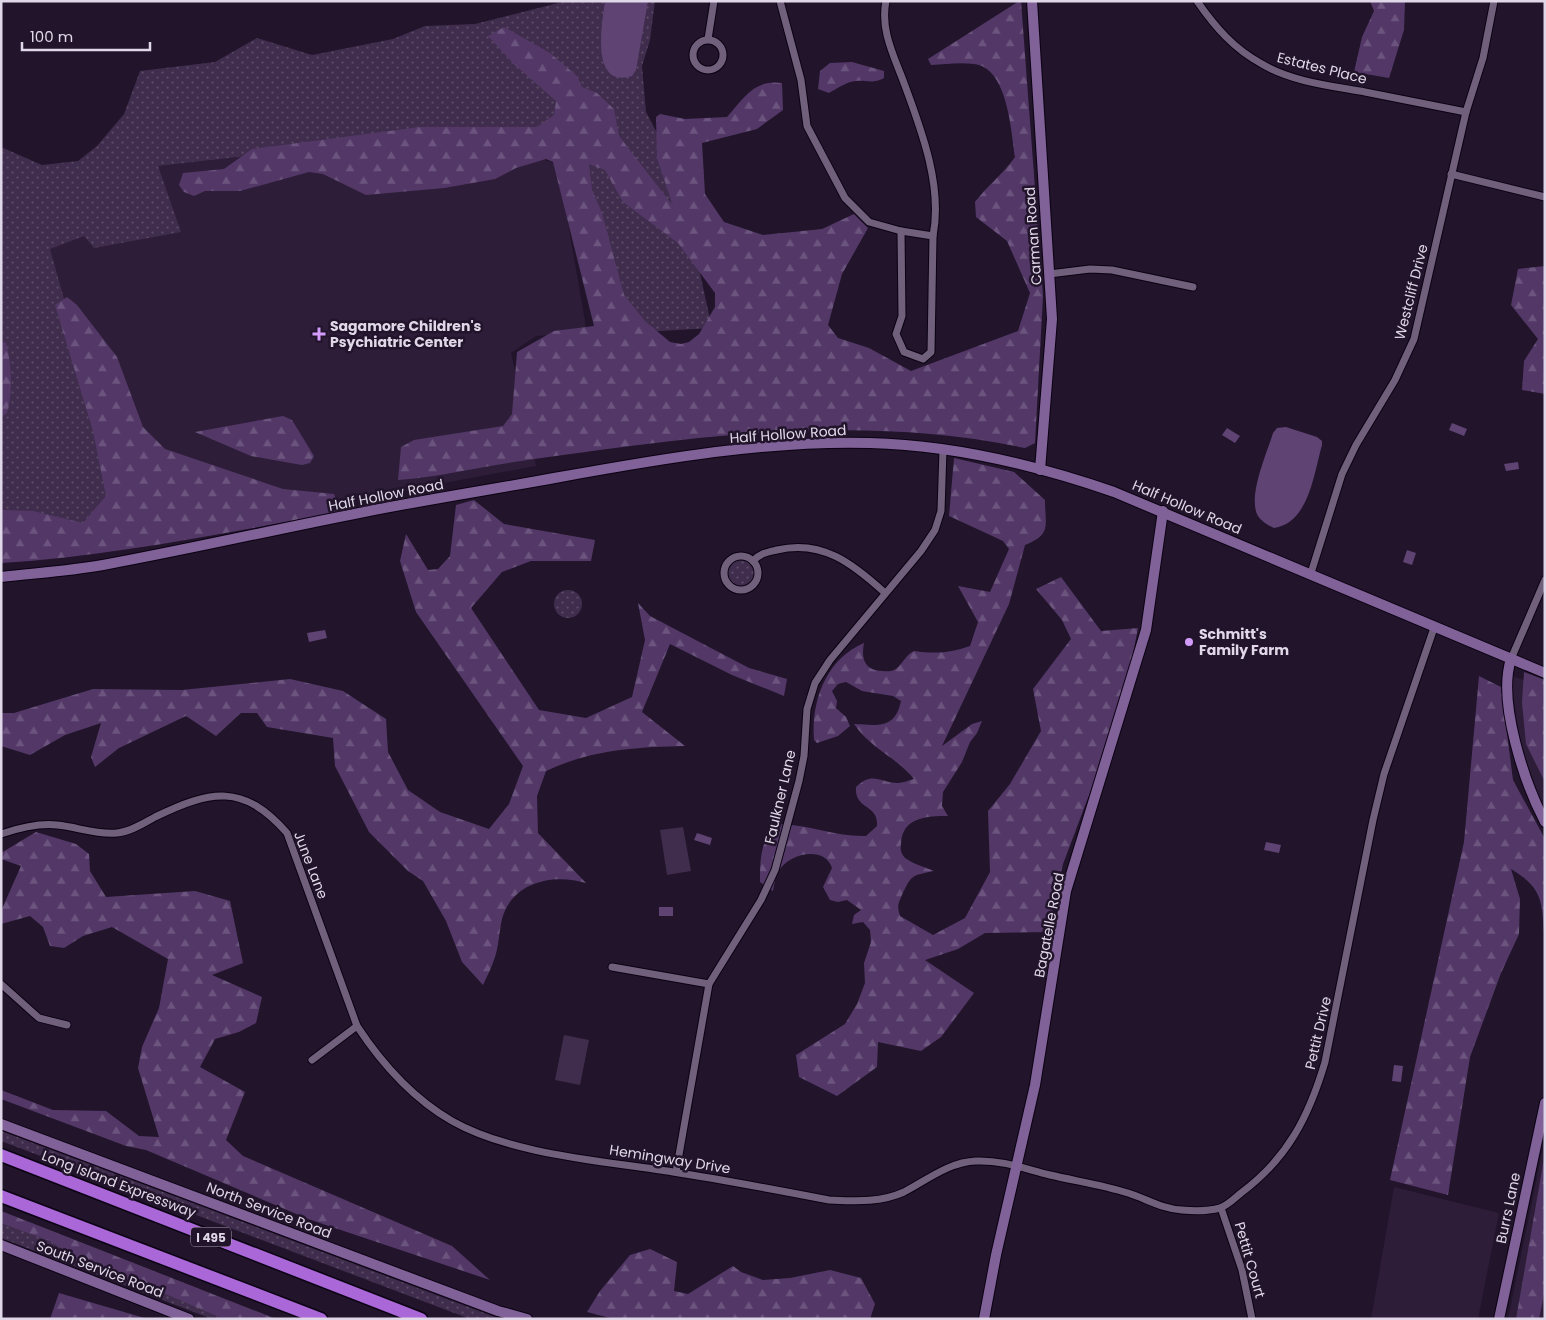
<svg xmlns="http://www.w3.org/2000/svg" width="1546" height="1320" font-family="Poppins,sans-serif">
<defs>
<pattern id="green-dots" width="8" height="8" patternUnits="userSpaceOnUse" patternTransform="scale(1.25)"><rect width="8" height="8" fill="#402d4d"/><path d="M2 2h.1M6 6h.1" fill="none" stroke="#5b4b67" stroke-width="1.8" stroke-linecap="round"/></pattern>
<pattern id="forest-firs" width="22" height="20" patternUnits="userSpaceOnUse" patternTransform="scale(1.25)"><rect width="22" height="20" fill="#533867"/><path d="M5 1l3.5 6h-7zM16 11l3.5 6h-7z" fill="#6b547d"/></pattern>
</defs>
<rect width="100%" height="100%" fill="#21142b"/>
<!-- built -->
<g fill="#2e1d39">
<path d="M 469,131 L 558,165 L 587,333 L 536,336 L 511,353 L 536,466 L 132,541 L 31,183 L 158,166 Z"/>
<path d="M 1511,676 L 1545,686 L 1545,807 L 1537,793 L 1524,756 L 1516,718 Z"/>
<path d="M 1545,1138 L 1545,1319 L 1508,1319 Z"/>
<path d="M 1394,1187 L 1499,1213 L 1478,1319 L 1371,1319 Z"/>
</g>
<!-- green -->
<g fill="url(#green-dots)">
<path d="M 566,1 L 655,1 L 650,40 L 642,66 L 646,112 L 678,173 L 712,328 L 609,334 L 553,137 L 469,131 L 158,166 L 181,232 L 94,248 L 84,236 L 50,249 L 132,541 L 1,547 L 1,147 L 42,165 L 78,161 L 97,146 L 124,114 L 140,71 L 215,62 L 257,38 L 312,55 L 393,39 L 425,26 L 475,24 Z"/>
<circle cx="740" cy="573" r="15"/>
<circle cx="568" cy="604" r="14"/>
<path d="M 1,1131 L 500,1319 L 470,1319 L 1,1141 Z"/>
<path d="M 1,1211 L 276,1319 L 212,1319 L 1,1238 Z"/>
</g>
<!-- forest -->
<g fill="url(#forest-firs)" fill-rule="evenodd">
<path d="M 1019,1 L 1021,1 L 1043,296 L 1035,443 L 1025,448 C 856,412 682,438 514,462 C 475,468 437,477 398,480 L 401,447 L 414,440 L 503,426 L 512,414 L 517,352 L 554,331 L 594,326 L 553,162 L 546,159 L 516,168 L 495,179 L 444,188 L 366,195 L 323,174 L 309,172 L 240,191 L 205,191 L 194,196 L 184,192 L 179,185 L 183,173 L 224,169 L 252,149 L 420,127 L 537,127 L 554,115 L 556,101 L 514,64 L 488,36 L 504,27 L 550,53 L 577,76 L 582,87 L 597,93 L 614,109 L 619,136 L 673,206 L 657,158 L 656,117 L 660,114 L 685,119 L 727,117 C 744,98 754,79 782,83 L 783,110 L 757,129 L 702,143 L 705,194 L 724,222 L 763,235 L 822,229 L 854,214 L 868,228 L 842,274 L 828,325 L 838,338 L 869,348 L 911,371 L 1018,331 L 1030,293 L 1007,241 L 976,217 L 975,202 C 987,186 1003,174 1015,157 C 1011,131 1008,68 974,64 C 960,62 945,64 931,65 L 928,59 ZM 589,164 L 605,170 L 623,202 L 678,243 L 715,293 L 715,307 L 699,334 L 689,342 L 681,344 L 670,342 L 645,321 L 624,295 L 602,213 L 592,190 Z"/>
<path d="M 1370,1 L 1405,1 L 1404,30 L 1389,78 L 1354,72 L 1362,37 L 1374,11 Z"/>
<path d="M 852,62 L 884,71 L 884,78 C 873,84 867,80 856,81 C 846,82 838,88 829,93 L 818,89 L 820,71 L 830,63 Z"/>
<path d="M 1545,266 L 1545,394 L 1522,390 L 1524,361 L 1538,339 L 1511,305 L 1518,269 Z"/>
<path d="M 67,297 L 77,305 L 117,357 L 143,427 L 165,449 L 283,489 L 334,494 L 341,512 C 228,532 115,556 1,563 L 1,510 L 33,511 L 83,523 L 106,496 L 93,431 L 55,305 Z"/>
<path d="M 1,341 L 6,343 C 12,367 13,390 7,413 L 1,417 Z"/>
<path d="M 283,416 L 292,420 L 314,456 L 310,463 L 302,465 L 251,456 L 195,432 Z"/>
<path d="M 954,458 L 1014,472 L 1045,500 C 1045,526 1052,534 1025,545 L 1009,604 L 942,746 L 972,724 L 982,721 L 977,733 L 970,742 L 962,762 L 943,792 L 942,806 L 948,816 C 927,816 902,817 901,844 C 900,849 901,854 905,858 C 913,864 925,867 934,871 C 911,876 912,874 902,895 C 898,904 897,906 900,916 L 933,935 L 965,918 L 990,872 L 988,811 L 1010,784 L 1041,731 L 1033,689 L 1071,639 L 1062,620 L 1036,589 L 1061,577 L 1101,631 L 1138,628 L 1123,705 L 1063,864 L 1048,932 L 985,933 L 958,949 L 925,960 L 974,993 L 941,1037 L 921,1051 L 878,1042 L 877,1067 L 837,1096 L 799,1077 L 796,1055 L 845,1024 L 857,1004 L 865,983 L 864,963 L 871,942 L 870,930 L 863,922 L 852,924 L 854,915 L 861,910 L 847,900 L 838,902 L 830,900 L 823,887 L 832,868 C 825,845 788,853 778,872 C 775,877 774,886 773,891 L 760,882 C 760,859 760,840 778,824 C 807,824 836,837 866,836 L 877,826 C 879,804 854,810 856,787 C 872,771 879,782 898,783 C 903,783 909,780 914,779 C 896,757 870,748 854,724 C 877,725 895,730 901,701 L 893,696 L 862,691 L 846,682 L 838,684 L 832,691 L 837,701 L 836,708 L 846,717 L 850,726 L 838,736 L 817,743 L 814,740 C 811,701 826,659 864,643 C 861,658 864,670 882,671 C 886,671 890,672 894,670 C 902,666 905,655 914,651 C 934,654 951,653 970,646 L 978,622 L 958,586 L 990,592 L 1009,549 L 1003,541 L 949,516 Z"/>
<path d="M 474,500 L 504,524 L 595,540 L 591,561 L 531,561 L 502,572 L 471,608 L 539,710 L 586,718 L 632,697 L 645,640 L 638,603 L 650,616 L 749,668 L 787,679 L 784,696 L 732,675 L 670,644 L 642,712 L 685,746 C 636,747 590,750 546,771 L 537,796 L 538,833 L 586,883 C 553,873 512,882 502,919 C 499,932 499,945 495,957 C 492,967 487,976 483,985 L 462,962 L 446,921 L 423,881 L 408,871 L 369,832 L 335,766 L 333,738 L 267,727 L 257,713 L 241,713 L 216,736 L 186,716 L 119,748 L 95,767 L 91,757 L 101,723 L 65,735 L 30,755 L 1,746 L 1,713 L 14,713 L 93,689 L 182,690 L 290,679 L 343,691 L 386,719 L 388,752 L 408,790 L 440,812 L 489,829 L 509,804 L 523,766 L 416,612 L 400,561 L 406,534 L 428,570 L 438,569 L 450,556 L 456,505 Z"/>
<path d="M 1524,672 L 1545,680 L 1545,782 L 1526,744 L 1522,702 Z"/>
<path d="M 1479,676 L 1501,687 L 1513,780 L 1545,839 L 1545,942 C 1541,904 1546,890 1511,869 L 1520,899 L 1519,934 L 1501,973 L 1470,1057 L 1448,1195 L 1390,1180 L 1464,842 Z"/>
<path d="M 36,832 L 76,844 L 89,854 L 90,871 L 106,897 L 195,891 L 230,901 L 243,963 L 212,975 L 262,997 L 256,1023 L 239,1032 L 215,1039 L 200,1067 L 245,1092 L 226,1140 L 243,1156 L 452,1246 L 490,1280 L 308,1219 L 146,1150 L 126,1146 L 1,1099 L 1,1090 L 53,1110 L 106,1111 L 139,1136 L 159,1137 L 138,1068 L 142,1047 L 159,1008 L 168,959 L 112,927 L 83,936 L 64,948 L 50,946 L 43,927 L 30,916 L 1,924 L 1,911 L 21,866 L 1,859 L 1,853 Z"/>
<path d="M 1545,1153 L 1545,1290 L 1539,1319 L 1516,1319 Z"/>
<path d="M 1,1211 L 276,1319 L 224,1319 L 124,1276 L 81,1261 L 50,1241 L 1,1223 Z"/>
<path d="M 650,1249 L 677,1262 L 674,1291 L 688,1294 L 733,1266 L 741,1272 L 763,1280 L 790,1278 L 830,1270 L 861,1278 L 875,1304 L 870,1319 L 614,1319 L 587,1312 L 600,1291 L 630,1255 Z"/>
<path d="M 59,1293 L 148,1319 L 50,1319 Z"/>
</g>
<!-- pitch -->
<g fill="#402d4d">
<path d="M 683,827 L 691,871 L 667,875 L 660,830 Z"/>
<path d="M 564,1035 L 589,1040 L 580,1085 L 555,1080 Z"/>
</g>
<!-- water -->
<g fill="#5f4373">
<path d="M 605,1 L 648,1 L 636,70 L 632,76 C 590,89 602,23 605,1 Z"/>
<path d="M 1452,423 L 1467,429 L 1464,436 L 1449,430 Z"/>
<path d="M 1286,427 L 1317,437 L 1322,441 L 1322,445 C 1314,473 1309,523 1274,528 C 1268,525 1262,522 1258,516 C 1247,497 1267,453 1273,433 L 1277,428 Z"/>
<path d="M 1227,428 L 1240,436 L 1235,443 L 1222,435 Z"/>
<path d="M 1518,462 L 1519,469 L 1506,471 L 1504,464 Z"/>
<path d="M 1407,550 L 1416,553 L 1412,565 L 1403,562 Z"/>
<path d="M 325,630 L 327,638 L 309,642 L 307,633 Z"/>
<path d="M 697,833 L 712,838 L 710,845 L 694,840 Z"/>
<path d="M 1266,842 L 1281,845 L 1279,853 L 1264,850 Z"/>
<rect x="659" y="907" width="14" height="9"/>
<path d="M 1394,1065 L 1403,1066 L 1401,1082 L 1392,1081 Z"/>
</g>
<g fill="none" stroke-linecap="round" stroke-linejoin="round">
<defs>
<g id="street">
<path d="M 780,1 L 801,80 L 807,126 L 845,198 L 869,222 L 901,231 L 933,236"/>
<path d="M 886,1 C 880,30 894,56 904,83 C 921,129 943,186 933,236 L 931,352 L 923,359 L 904,352 L 896,334 L 902,316 L 901,231"/>
<path d="M 1197,1 C 1215,27 1234,49 1262,64 C 1292,82 1332,86 1365,92 C 1399,99 1432,105 1466,112"/>
<path d="M 708,39 L 714,1"/>
<circle cx="708" cy="55" r="15"/>
<path d="M 1451,174 L 1545,197"/>
<path d="M 1049,274 L 1090,269 L 1112,270 L 1193,287"/>
<circle cx="741" cy="573" r="17"/>
<path d="M 753,561 C 760,553 768,552 777,550 C 822,539 853,564 884,592"/>
<path d="M 1311,573 L 1342,474 L 1356,445 L 1395,380 L 1414,339 L 1466,112 L 1483,58 L 1494,1"/>
<path d="M 1511,659 L 1545,580"/>
<path d="M 1,834 C 19,828 38,823 57,825 C 78,827 96,835 117,833 C 130,832 144,823 155,817 C 211,790 243,783 287,833 L 357,1026 C 382,1064 412,1098 452,1121 C 512,1155 605,1161 673,1172 C 725,1180 777,1190 829,1200 C 854,1201 880,1203 904,1192 C 927,1180 949,1162 976,1161 C 1003,1160 1025,1169 1050,1175 C 1076,1181 1103,1185 1128,1193 C 1147,1199 1162,1209 1182,1210 C 1193,1211 1209,1211 1220,1208 C 1227,1206 1235,1198 1241,1193 C 1288,1158 1309,1116 1325,1062 L 1373,820 L 1384,774 L 1434,628"/>
<path d="M 612,967 L 709,984"/>
<path d="M 1,984 L 39,1018 L 67,1025"/>
<path d="M 312,1060 L 357,1026"/>
<path d="M 676,1172 L 709,984 L 761,900 L 775,870 L 799,781 L 804,756 L 807,709 L 815,683 L 830,660 L 921,551 L 935,530 L 941,511 L 943,450"/>
<path d="M 1221,1208 L 1242,1270 L 1252,1319"/>
</g>
<g id="secondary">
<path d="M 1032,1 L 1052,319 L 1040,470"/>
<path d="M 1,577 C 35,573 69,571 103,565 C 190,549 277,529 364,512 C 429,499 495,489 560,477 C 660,459 768,440 870,443 C 953,445 1036,465 1114,492 L 1545,673"/>
<path d="M 1511,659 C 1497,702 1525,784 1545,822"/>
<path d="M 1,1124 L 498,1311 L 527,1319"/>
<path d="M 1,1245 L 189,1319"/>
<path d="M 984,1319 L 996,1255 L 1035,1085 L 1066,891 L 1146,630 L 1163,511"/>
<path d="M 1499,1319 L 1545,1103"/>
</g>
<g id="highway">
<path d="M 1,1155 L 421,1319"/>
<path d="M 1,1196 L 321,1319"/>
</g>
</defs>
<!-- street casing -->
<use href="#street" stroke="#0b0213" stroke-width="9"/>
<!-- secondary casing -->
<use href="#secondary" stroke="#0b0213" stroke-width="12"/>
<!-- highway casing -->
<use href="#highway" stroke="#0b0213" stroke-width="15"/>
<!-- street -->
<use href="#street" stroke="#70607c" stroke-width="7"/>
<!-- secondary -->
<use href="#secondary" stroke="#816298" stroke-width="10"/>
<!-- highway -->
<use href="#highway" stroke="#aa67d8" stroke-width="12"/>
</g>
<!-- markers -->
<g fill="#d39cfc" stroke="#21142b" stroke-width="2">
<path d="M316.5 326.5h5v5h5v5h-5v5h-5v-5h-5v-5h5z"/>
<circle cx="1189" cy="642" r="5"/>
</g>
<g text-anchor="middle" dominant-baseline="central" stroke-width="5" stroke-linejoin="round" paint-order="stroke">
<!-- shield labels -->
<rect fill="#21142b" stroke="#a79daf" stroke-width="1" x="191" y="1227.5" width="40" height="19" rx="4"/>
<g font-size="12" font-weight="bold" fill="#e0d8e8">
<text x="211" y="1237">I 495</text>
</g>
<!-- street labels -->
<g font-size="14" fill="#e0d8e8" stroke="#21142b">
<text transform="translate(1322 68) rotate(14)">Estates Place</text>
<text transform="translate(1033 236) rotate(-94)">Carman Road</text>
<text transform="translate(1411 292) rotate(-76)">Westcliff Drive</text>
<text transform="translate(788 434) rotate(-4)">Half Hollow Road</text>
<text transform="translate(386 495) rotate(-11)">Half Hollow Road</text>
<text transform="translate(1187 507) rotate(23)">Half Hollow Road</text>
<text transform="translate(780 797) rotate(-77)">Faulkner Lane</text>
<text transform="translate(311 865) rotate(69)">June Lane</text>
<text transform="translate(1049 925) rotate(-79)">Bagatelle Road</text>
<text transform="translate(1318 1033) rotate(-77)">Pettit Drive</text>
<text transform="translate(670 1159) rotate(9)">Hemingway Drive</text>
<text transform="translate(119 1184) rotate(21)">Long Island Expressway</text>
<text transform="translate(1508 1208) rotate(-78)">Burrs Lane</text>
<text transform="translate(269 1210) rotate(21)">North Service Road</text>
<text transform="translate(1250 1260) rotate(74)">Pettit Court</text>
<text transform="translate(100 1269) rotate(21)">South Service Road</text>
</g>
<!-- poi labels -->
<g font-size="14" font-weight="bold" fill="#e0d8e8" stroke="#21142b" text-anchor="start">
<text x="330" y="326">Sagamore Children's<tspan x="330" dy="16">Psychiatric Center</tspan></text>
<text x="1199" y="634">Schmitt's<tspan x="1199" dy="16">Family Farm</tspan></text>
</g>
</g>
<!-- border -->
<rect width="1546" height="1320" fill="none" stroke="#e0d8e8" stroke-width="5"/>
<!-- scale -->
<path d="M22 42v8h128v-8" fill="none" stroke="#e0d8e8" stroke-width="2.5"/>
<text x="30" y="42" font-size="15" fill="#e0d8e8" stroke="#21142b" stroke-width="4" paint-order="stroke">100 m</text>
</svg>
